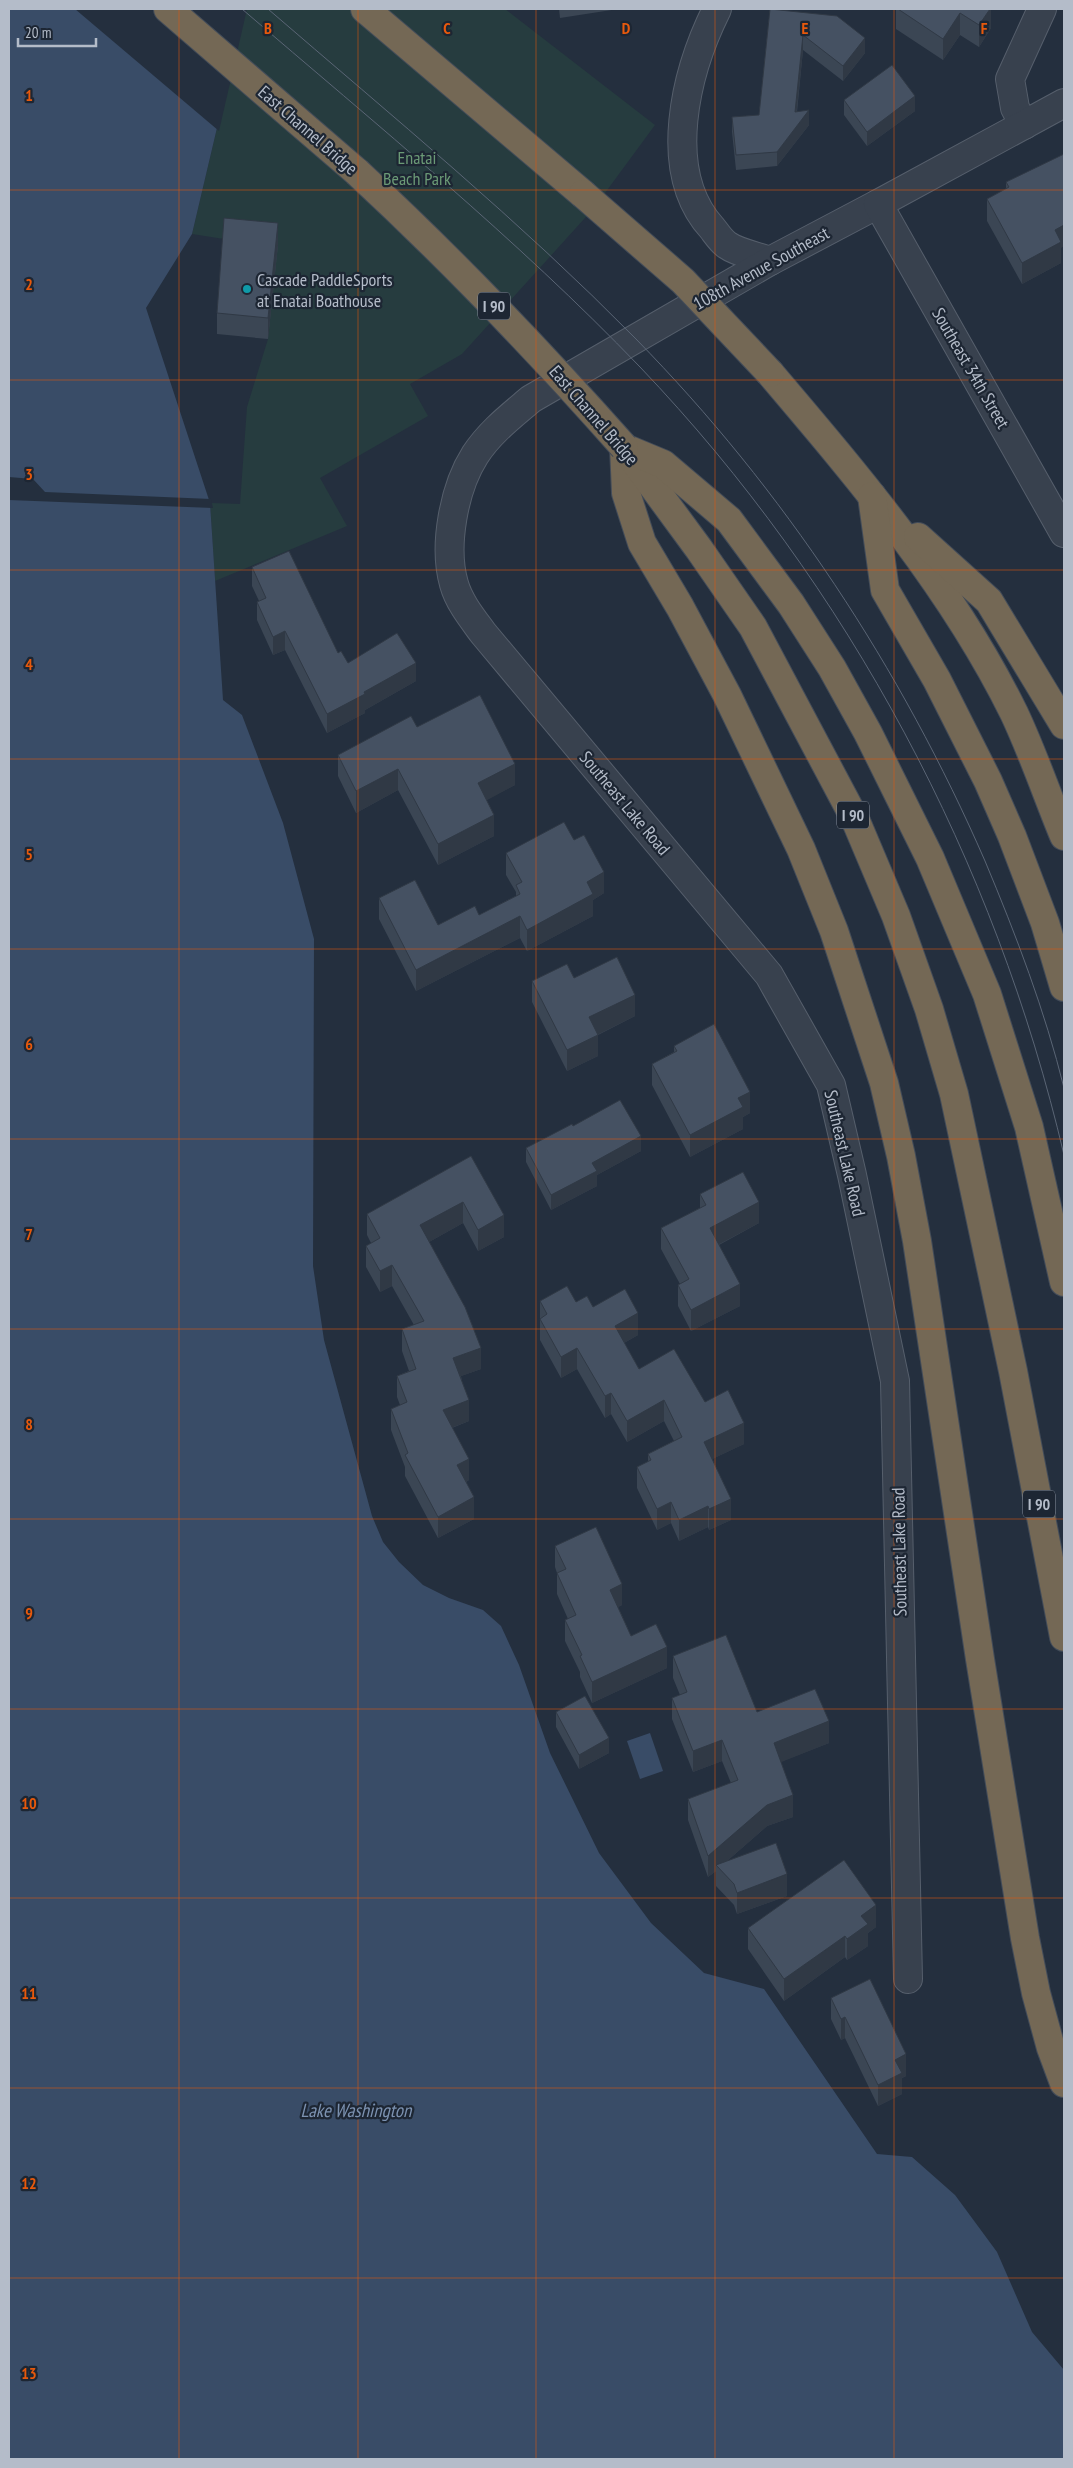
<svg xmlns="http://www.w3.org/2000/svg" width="1073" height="2468" font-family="'PT Sans Narrow',sans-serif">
<rect width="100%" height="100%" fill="#242f3e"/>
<!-- green -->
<path fill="#263c3f" d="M 245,9 L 505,9 L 655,125 L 594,208 L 462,354 L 410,384 L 428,416 L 320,478 L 347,526 L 215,581 L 210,503 L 240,504 L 247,407 L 268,339 L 224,239 L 192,234 Z"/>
<!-- water -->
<g fill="#394c67">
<path d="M 9,9 L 245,9 L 192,234 L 146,308 L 210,503 L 223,700 L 242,715 L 283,823 L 314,939 L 313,1266 L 324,1340 L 372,1516 L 383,1542 L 399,1562 L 423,1585 L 449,1598 L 483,1610 L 501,1626 L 519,1665 L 550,1753 L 599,1853 L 651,1923 L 704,1973 L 764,1989 L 877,2154 L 912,2157 L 955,2195 L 997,2252 L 1032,2332 L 1064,2370 L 1064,2459 L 9,2459 Z"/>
<path d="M 650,1733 L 663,1771 L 640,1779 L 627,1741 Z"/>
</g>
<!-- pier -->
<g fill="#242f3e">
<path d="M 75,9 L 247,9 L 219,131 Z"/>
<path d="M 9,477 L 33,479 L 45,492 L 211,499 L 213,508 L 9,500 Z"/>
</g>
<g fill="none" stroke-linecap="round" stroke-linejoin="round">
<defs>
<g id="minor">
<path d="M 717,9 C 686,71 660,171 712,228 C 716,233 721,241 727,245 C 738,253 757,256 770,261"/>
<path d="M 1024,125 L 1015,108 L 1010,79 L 1042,9"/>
<path d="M 878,204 L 770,261 L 531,399 C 511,416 490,432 475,455 C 454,488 443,546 454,584 C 459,602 472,618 483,633 L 769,975 L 831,1085 L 852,1175 L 895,1381 L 908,1979"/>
</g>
<path id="tertiary" d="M 1064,103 L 878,204 L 1064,533"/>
<g id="motorway">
<path d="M 168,9 L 357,172"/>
<path d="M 365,9 L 583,194"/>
<path d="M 770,373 C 860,479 952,587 1014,713 C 1033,753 1047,795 1064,836"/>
<path d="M 624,447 L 626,493 L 642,543 L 680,607 L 727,695 L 801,849 L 834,931 L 884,1083 L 901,1156 L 917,1241 L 980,1659 L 1025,1938 L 1036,1993 L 1051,2048 L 1064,2083"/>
<path d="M 624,447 L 699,549 L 753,627 L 855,819 L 896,916 L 929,1009 L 954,1094 L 1013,1371 L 1064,1637"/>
<path d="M 627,449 L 663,464 L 729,520 L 791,604 L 832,668 L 868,733 L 930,858 L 987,994 L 1029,1127 L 1064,1282"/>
<path d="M 872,496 L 885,590 L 937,680 L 988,781 L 1012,836 L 1045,923 L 1064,987"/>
<path d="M 918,537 L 989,601 L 1064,725"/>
</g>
</defs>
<!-- minor casing -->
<use href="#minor" stroke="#565f6c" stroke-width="30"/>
<!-- tertiary casing -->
<use href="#tertiary" stroke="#565f6c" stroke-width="30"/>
<!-- motorway casing -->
<use href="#motorway" stroke="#434c59" stroke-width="30"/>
<!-- minor -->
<use href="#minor" stroke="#38414e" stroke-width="28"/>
<!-- tertiary -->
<use href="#tertiary" stroke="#38414e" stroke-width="28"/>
<!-- motorway -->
<use href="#motorway" stroke="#746855" stroke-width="28"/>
<!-- tram -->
<g stroke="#5a6575" stroke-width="1">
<path d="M 242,9 C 377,125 516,238 640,367 C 849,586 995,861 1064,1155"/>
<path d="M 268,9 C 392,116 520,221 636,339 C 784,490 901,668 985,861 C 1016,935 1045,1011 1064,1088"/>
</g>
<defs>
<g id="motorway-bridge">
<path d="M 357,172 C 451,259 539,351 624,447"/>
<path d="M 583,194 L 683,281 L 770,373"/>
</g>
</defs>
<!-- motorway-bridge casing -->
<use href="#motorway-bridge" stroke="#434c59" stroke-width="30" stroke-linecap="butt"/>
<!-- motorway-bridge -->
<use href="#motorway-bridge" stroke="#746855" stroke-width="28"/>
</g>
<!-- wall -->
<g fill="#3b4654">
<path d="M 559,9 L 618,9 L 560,18 Z"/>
<path d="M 770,9 L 865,53 L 843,81 L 803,50 L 797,112 L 809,125 L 777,166 L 736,170 L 732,132 L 732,117 L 759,115 Z"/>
<path d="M 896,9 L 991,9 L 991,28 L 979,47 L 960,35 L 943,60 L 896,29 Z"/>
<path d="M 844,100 L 915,111 L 867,146 L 844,115 Z"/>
<path d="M 1006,182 L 1061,248 L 1061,263 L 1022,284 L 987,221 L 987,199 L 1006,189 Z"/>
<path d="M 278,245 L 268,339 L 217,334 L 217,313 Z"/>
<path d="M 252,567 L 348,663 L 416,681 L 365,710 L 365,713 L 327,733 L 285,650 L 273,655 L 257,620 L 257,602 L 259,601 L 252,586 Z"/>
<path d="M 417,727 L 515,785 L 486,800 L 494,836 L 438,865 L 398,790 L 356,813 L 338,776 L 338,755 Z"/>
<path d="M 574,840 L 604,893 L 593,900 L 593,916 L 527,951 L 520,938 L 416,991 L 379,919 L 379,898 L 438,925 L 479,915 L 516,896 L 516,892 L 506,875 L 506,853 Z"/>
<path d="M 574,978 L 635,1016 L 598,1035 L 598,1056 L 567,1071 L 532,1002 L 532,981 Z"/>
<path d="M 674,1046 L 750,1113 L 743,1117 L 743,1129 L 690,1157 L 652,1085 L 652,1064 L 674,1052 Z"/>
<path d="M 573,1126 L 641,1151 L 597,1175 L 597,1186 L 551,1210 L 526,1162 L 526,1148 Z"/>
<path d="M 471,1156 L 504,1237 L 478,1251 L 463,1223 L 429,1242 L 481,1369 L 461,1376 L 469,1421 L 452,1428 L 469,1480 L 466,1482 L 474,1519 L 438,1538 L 405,1476 L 405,1467 L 391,1430 L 391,1409 L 400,1405 L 397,1397 L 397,1376 L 409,1371 L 402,1351 L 402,1329 L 414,1325 L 392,1286 L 380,1292 L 366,1267 L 366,1246 L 371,1243 L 367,1235 L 367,1214 Z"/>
<path d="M 700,1194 L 759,1223 L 719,1245 L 740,1306 L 691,1331 L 678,1306 L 678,1285 L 680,1284 L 661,1249 L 661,1228 L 700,1208 Z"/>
<path d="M 540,1301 L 576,1302 L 593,1307 L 638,1335 L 624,1343 L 639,1369 L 705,1402 L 744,1444 L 712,1459 L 731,1520 L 709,1530 L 708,1527 L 679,1541 L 671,1523 L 657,1530 L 637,1488 L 637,1467 L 648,1462 L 648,1454 L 674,1441 L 664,1421 L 627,1442 L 611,1414 L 605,1418 L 577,1369 L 561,1378 L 540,1340 Z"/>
<path d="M 555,1546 L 622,1605 L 618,1607 L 631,1636 L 667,1668 L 592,1703 L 580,1677 L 580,1672 L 565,1641 L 565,1620 L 568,1619 L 557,1594 L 557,1573 L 555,1567 Z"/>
<path d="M 673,1656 L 757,1712 L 829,1743 L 780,1762 L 793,1817 L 767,1826 L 727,1861 L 787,1896 L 737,1914 L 734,1905 L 716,1886 L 716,1871 L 708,1877 L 688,1820 L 688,1799 L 731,1783 L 722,1761 L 693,1772 L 672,1719 L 672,1698 L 680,1695 L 673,1678 Z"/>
<path d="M 556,1712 L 609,1753 L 579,1769 L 556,1727 Z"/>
<path d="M 876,1927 L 868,1933 L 868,1946 L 847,1960 L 845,1957 L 784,2001 L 748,1949 L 748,1928 Z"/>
<path d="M 831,1998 L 906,2076 L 902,2078 L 902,2094 L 878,2106 L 845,2038 L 841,2040 L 831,2019 Z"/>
</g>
<!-- shaded-wall -->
<g fill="#303945">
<path d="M 990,9 L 991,9 L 991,28 L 979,47 L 979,25 Z"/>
<path d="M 960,13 L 960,35 L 943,60 L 943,39 Z"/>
<path d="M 803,35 L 803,50 L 795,126 L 795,112 Z"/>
<path d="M 865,38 L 865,53 L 843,81 L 843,66 Z"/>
<path d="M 915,96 L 915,111 L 867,146 L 867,132 Z"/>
<path d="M 809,110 L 809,125 L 777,166 L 777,152 Z"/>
<path d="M 278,223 L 278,245 L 268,339 L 268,318 Z"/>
<path d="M 1064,225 L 1064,246 L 1061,248 L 1061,263 L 1022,284 L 1022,263 L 1055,230 Z"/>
<path d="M 285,631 L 285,650 L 273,655 L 273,637 Z"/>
<path d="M 416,663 L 416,681 L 365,710 L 365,713 L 327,733 L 327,714 L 364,692 Z"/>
<path d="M 515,764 L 515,785 L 478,805 L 478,783 Z"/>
<path d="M 398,769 L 398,790 L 356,813 L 356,791 Z"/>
<path d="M 494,815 L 494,836 L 438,865 L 438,844 Z"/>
<path d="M 604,872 L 604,893 L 593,900 L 593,916 L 527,951 L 527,930 L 587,882 Z"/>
<path d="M 520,916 L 520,938 L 416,991 L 416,970 Z"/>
<path d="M 635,995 L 635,1016 L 589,1039 L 589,1017 Z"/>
<path d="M 598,1035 L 598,1056 L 567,1071 L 567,1050 Z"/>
<path d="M 750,1092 L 750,1113 L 743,1117 L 743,1129 L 690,1157 L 690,1135 L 738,1098 Z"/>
<path d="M 641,1136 L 641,1151 L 597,1175 L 597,1186 L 551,1210 L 551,1195 L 592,1163 Z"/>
<path d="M 463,1202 L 463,1223 L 420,1247 L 420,1225 Z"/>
<path d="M 759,1202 L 759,1223 L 710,1249 L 710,1228 Z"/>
<path d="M 504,1215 L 504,1237 L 478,1251 L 478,1230 Z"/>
<path d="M 392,1265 L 392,1286 L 380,1292 L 380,1271 Z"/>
<path d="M 740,1284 L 740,1306 L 691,1331 L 691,1310 Z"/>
<path d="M 638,1313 L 638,1335 L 615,1348 L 615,1326 Z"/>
<path d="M 481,1348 L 481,1369 L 453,1379 L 453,1358 Z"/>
<path d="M 577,1348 L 577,1369 L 561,1378 L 561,1357 Z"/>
<path d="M 611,1393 L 611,1414 L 605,1418 L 605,1396 Z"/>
<path d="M 469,1400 L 469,1421 L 443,1431 L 443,1410 Z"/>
<path d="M 664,1400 L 664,1421 L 627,1442 L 627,1421 Z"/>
<path d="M 744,1423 L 744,1444 L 704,1463 L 704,1442 Z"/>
<path d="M 469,1459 L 469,1480 L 457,1486 L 457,1465 Z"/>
<path d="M 474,1497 L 474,1519 L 438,1538 L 438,1517 Z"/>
<path d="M 731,1499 L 731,1520 L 709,1530 L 709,1509 Z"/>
<path d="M 671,1502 L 671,1523 L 657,1530 L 657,1509 Z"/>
<path d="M 708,1506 L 708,1527 L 679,1541 L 679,1520 Z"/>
<path d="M 622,1584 L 622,1605 L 610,1611 L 610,1590 Z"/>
<path d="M 667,1647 L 667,1668 L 592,1703 L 592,1682 Z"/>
<path d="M 829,1721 L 829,1743 L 774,1765 L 774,1743 Z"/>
<path d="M 609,1738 L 609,1753 L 579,1769 L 579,1755 Z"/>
<path d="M 722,1740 L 722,1761 L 693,1772 L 693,1751 Z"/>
<path d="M 793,1795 L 793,1817 L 767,1826 L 719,1868 L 716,1865 L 716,1871 L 708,1877 L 708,1856 L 767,1805 Z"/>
<path d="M 787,1874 L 787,1896 L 737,1914 L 737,1893 Z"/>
<path d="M 876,1905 L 876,1927 L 868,1933 L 868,1946 L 847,1960 L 847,1939 L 861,1916 Z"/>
<path d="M 845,1936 L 845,1957 L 784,2001 L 784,1979 Z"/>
<path d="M 845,2017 L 845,2038 L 841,2040 L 841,2019 Z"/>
<path d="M 906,2054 L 906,2076 L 902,2078 L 902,2094 L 878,2106 L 878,2085 L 895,2060 Z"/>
</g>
<!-- building -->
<g fill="#455162" stroke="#303945">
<path d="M 770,9 L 837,16 L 865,38 L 843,66 L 803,35 L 795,112 L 809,110 L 777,152 L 736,155 L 732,117 L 759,115 Z"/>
<path d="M 898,9 L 990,9 L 979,25 L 960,13 L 943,39 Z"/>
<path d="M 892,65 L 915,96 L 867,132 L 844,100 Z"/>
<path d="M 1064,154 L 1064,225 L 1055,230 L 1061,242 L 1022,263 L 987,199 L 1009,187 L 1006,182 Z"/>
<path d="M 224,218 L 278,223 L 268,318 L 217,313 Z"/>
<path d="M 289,551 L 338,653 L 341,651 L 348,663 L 397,633 L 416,663 L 364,692 L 365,694 L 327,714 L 285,631 L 273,637 L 257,602 L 266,598 L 252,567 Z"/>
<path d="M 480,695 L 515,764 L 478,783 L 494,815 L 438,844 L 398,769 L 356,791 L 338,755 L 411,716 L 417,727 Z"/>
<path d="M 564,822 L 574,840 L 584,835 L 604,872 L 587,882 L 593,894 L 527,930 L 520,916 L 416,970 L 379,898 L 415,880 L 438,925 L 475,906 L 479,915 L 520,894 L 516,885 L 522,882 L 506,853 Z"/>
<path d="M 617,957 L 635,995 L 589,1017 L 598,1035 L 567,1050 L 532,981 L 567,964 L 574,978 Z"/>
<path d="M 714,1024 L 750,1092 L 738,1098 L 743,1107 L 690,1135 L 652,1064 L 677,1051 L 674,1046 Z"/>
<path d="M 620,1100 L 641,1136 L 592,1163 L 597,1171 L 551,1195 L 526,1148 L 572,1124 L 573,1126 Z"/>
<path d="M 471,1156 L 504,1215 L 478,1230 L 463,1202 L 420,1225 L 465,1307 L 481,1348 L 453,1358 L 469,1400 L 443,1410 L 469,1459 L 457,1465 L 474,1497 L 438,1517 L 405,1455 L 408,1453 L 391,1409 L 407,1402 L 397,1376 L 416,1369 L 402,1329 L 424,1321 L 392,1265 L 380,1271 L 366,1246 L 380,1238 L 367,1214 Z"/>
<path d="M 743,1172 L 759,1202 L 710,1228 L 740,1284 L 691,1310 L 678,1285 L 689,1279 L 661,1228 L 706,1205 L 700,1194 Z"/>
<path d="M 567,1286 L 576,1302 L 587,1296 L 593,1307 L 625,1289 L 638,1313 L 615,1326 L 639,1369 L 674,1349 L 705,1402 L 728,1390 L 744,1423 L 704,1442 L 731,1499 L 709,1509 L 708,1506 L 679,1520 L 671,1502 L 657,1509 L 637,1467 L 651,1460 L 648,1454 L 682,1437 L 664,1400 L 627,1421 L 611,1393 L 605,1396 L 577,1348 L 561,1357 L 540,1319 L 547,1314 L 540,1301 Z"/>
<path d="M 596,1527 L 622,1584 L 610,1590 L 631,1636 L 656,1624 L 667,1647 L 592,1682 L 580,1656 L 582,1655 L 565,1620 L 576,1615 L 557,1573 L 566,1569 L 555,1546 Z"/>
<path d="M 726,1635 L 757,1712 L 815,1689 L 829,1721 L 774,1743 L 793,1795 L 767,1805 L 708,1856 L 688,1799 L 738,1780 L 722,1740 L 693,1751 L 672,1698 L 687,1692 L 673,1656 Z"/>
<path d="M 585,1696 L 609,1738 L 579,1755 L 556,1712 Z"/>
<path d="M 776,1843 L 787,1874 L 737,1893 L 734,1884 L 716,1865 Z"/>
<path d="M 844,1860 L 876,1905 L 861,1916 L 868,1924 L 847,1939 L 845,1936 L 784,1979 L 748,1928 Z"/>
<path d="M 870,1979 L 906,2054 L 895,2060 L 902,2073 L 878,2085 L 845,2017 L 841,2019 L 831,1998 Z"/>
</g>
<!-- grid -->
<path fill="none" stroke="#e8590c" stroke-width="1" stroke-opacity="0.55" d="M 179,9 L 179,2459M 358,9 L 358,2459M 536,9 L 536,2459M 715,9 L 715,2459M 894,9 L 894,2459M 9,190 L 1064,190M 9,380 L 1064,380M 9,570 L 1064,570M 9,759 L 1064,759M 9,949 L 1064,949M 9,1139 L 1064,1139M 9,1329 L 1064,1329M 9,1519 L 1064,1519M 9,1709 L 1064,1709M 9,1898 L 1064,1898M 9,2088 L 1064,2088M 9,2278 L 1064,2278"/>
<!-- markers -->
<circle fill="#0f9aa8" stroke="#1d2633" stroke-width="2" cx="247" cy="289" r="5"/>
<g text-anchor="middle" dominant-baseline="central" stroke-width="4.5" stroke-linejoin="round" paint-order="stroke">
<!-- shield labels -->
<g fill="#1d2633" stroke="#878f9c" stroke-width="1">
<rect x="478" y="292.5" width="32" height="27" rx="4"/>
<rect x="837" y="801.5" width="32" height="27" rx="4"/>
<rect x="1023" y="1490.5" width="32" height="27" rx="4"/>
</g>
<g font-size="16" font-weight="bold" fill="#b4bcc9">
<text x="494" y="306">I 90</text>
<text x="853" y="815">I 90</text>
<text x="1039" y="1504">I 90</text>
</g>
<!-- street labels -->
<g font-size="18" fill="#b4bcc9" stroke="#1d2633">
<text transform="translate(308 130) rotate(41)">East Channel Bridge</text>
<text transform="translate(761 268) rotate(-29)">108th Avenue Southeast</text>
<text transform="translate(971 368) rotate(60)">Southeast 34th Street</text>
<text transform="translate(594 415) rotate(49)">East Channel Bridge</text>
<text transform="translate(625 803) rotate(50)">Southeast Lake Road</text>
<text transform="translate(845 1153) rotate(77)">Southeast Lake Road</text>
<text transform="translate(899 1552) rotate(-91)">Southeast Lake Road</text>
</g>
<!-- park labels -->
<g font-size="18" fill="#6b9a76" stroke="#1d2633">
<text x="417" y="157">Enatai<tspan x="417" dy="21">Beach Park</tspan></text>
</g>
<!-- poi labels -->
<g font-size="18" fill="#b4bcc9" stroke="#1d2633" text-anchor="start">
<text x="257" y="279">Cascade PaddleSports<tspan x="257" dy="21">at Enatai Boathouse</tspan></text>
</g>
<!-- water labels -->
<g font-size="19" font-style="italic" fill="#7c92b1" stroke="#1d2633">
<text x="356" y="2110">Lake Washington</text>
</g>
</g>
<g font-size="16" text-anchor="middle" font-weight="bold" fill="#e8590c" stroke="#1d2633" stroke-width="4.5" stroke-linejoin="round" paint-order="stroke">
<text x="268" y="34">B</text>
<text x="447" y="34">C</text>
<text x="626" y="34">D</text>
<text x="805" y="34">E</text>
<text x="984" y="34">F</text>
<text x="29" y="101">1</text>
<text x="29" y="290">2</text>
<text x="29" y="480">3</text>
<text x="29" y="670">4</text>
<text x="29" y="860">5</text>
<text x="29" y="1050">6</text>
<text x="29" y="1240">7</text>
<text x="29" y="1430">8</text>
<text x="29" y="1619">9</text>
<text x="29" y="1809">10</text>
<text x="29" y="1999">11</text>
<text x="29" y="2189">12</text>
<text x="29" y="2379">13</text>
</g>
<!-- border -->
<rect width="1073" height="2468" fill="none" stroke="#b4bcc9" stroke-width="20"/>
<!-- scale -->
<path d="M18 38v8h78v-8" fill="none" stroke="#b4bcc9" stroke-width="2.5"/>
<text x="25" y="38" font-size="15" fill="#b4bcc9" stroke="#1d2633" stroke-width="4" paint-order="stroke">20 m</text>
</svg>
